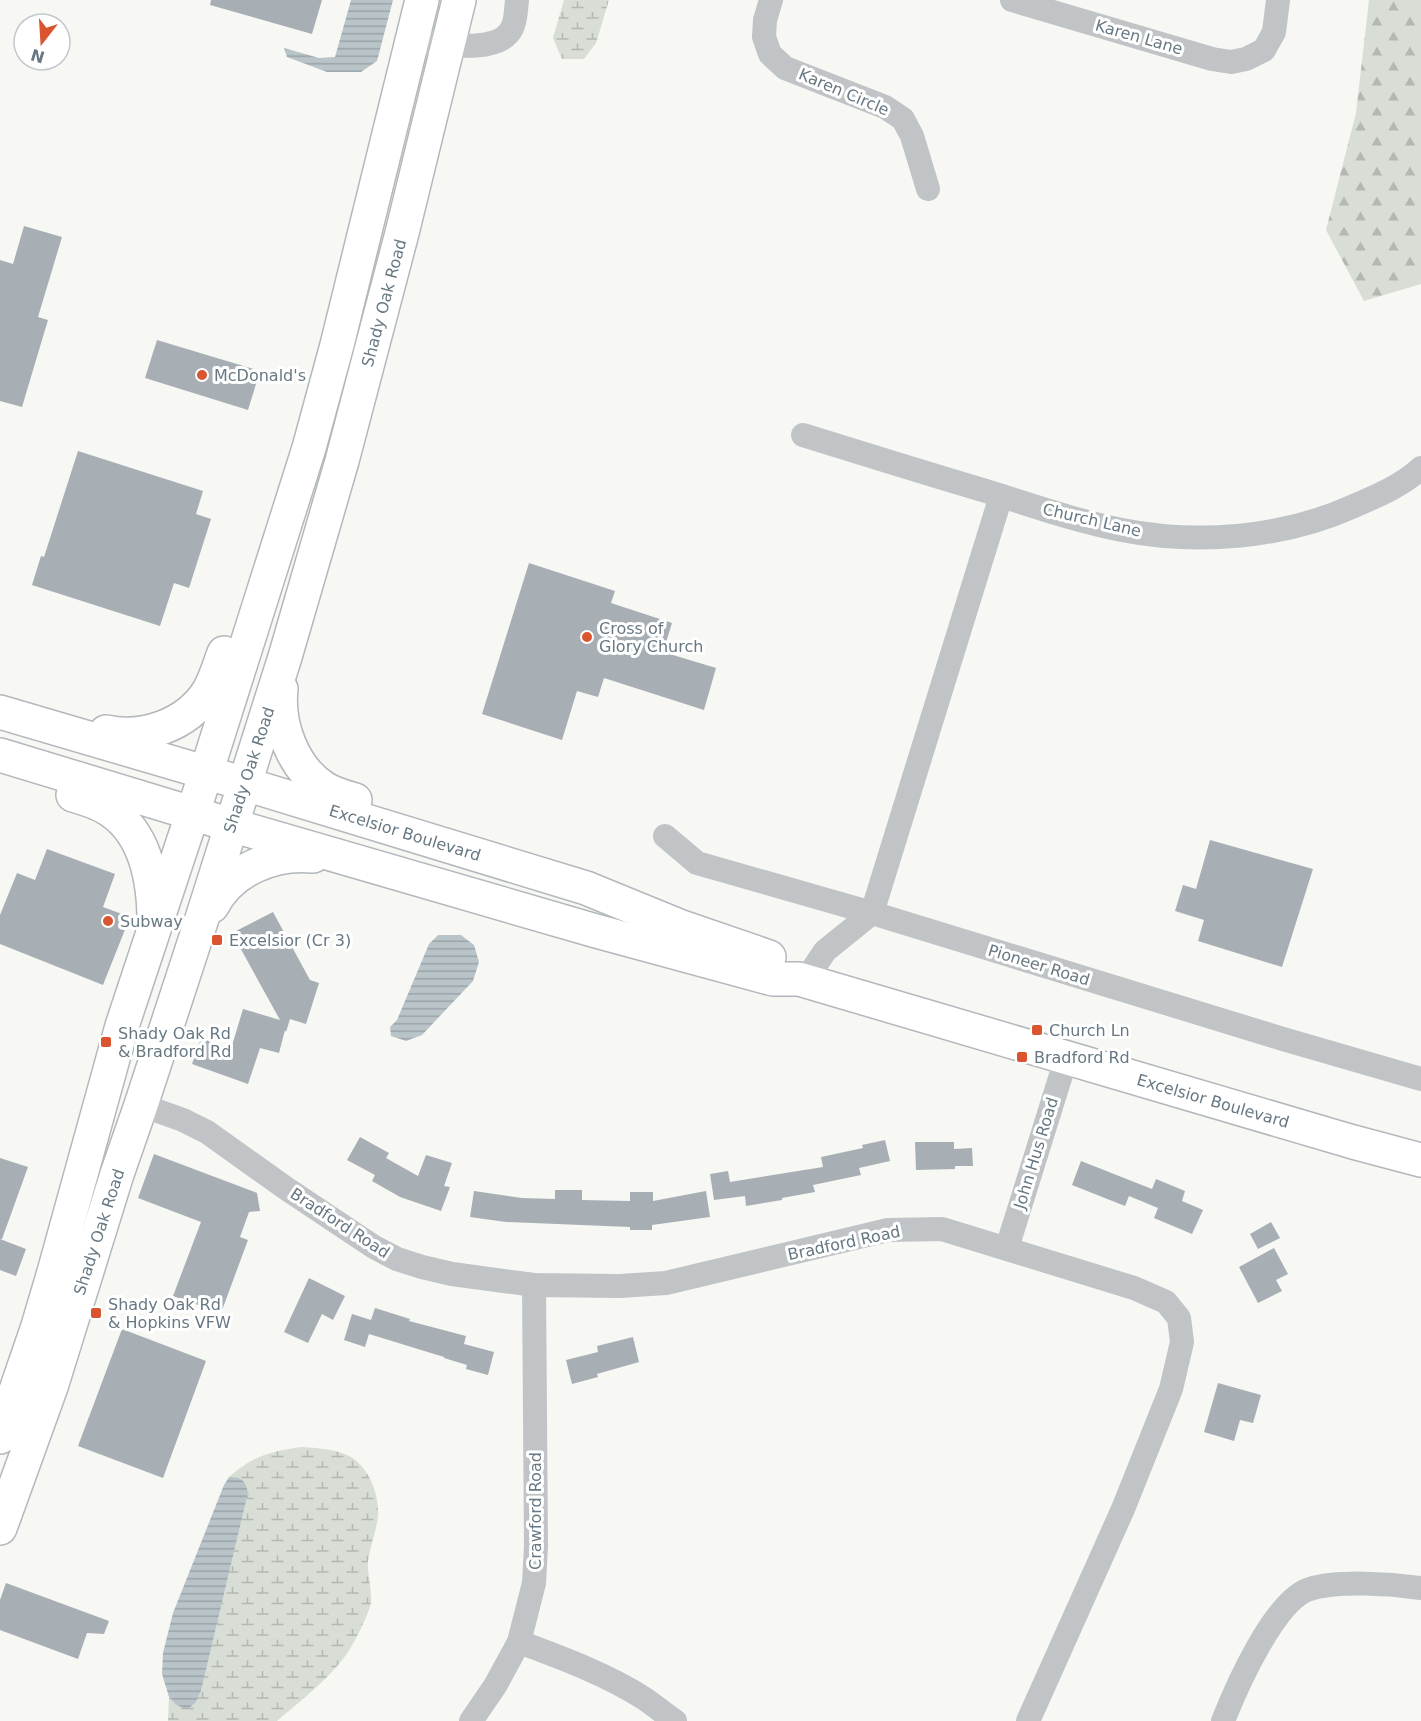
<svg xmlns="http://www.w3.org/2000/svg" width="1421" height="1721" font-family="'DejaVu Sans',sans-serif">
<defs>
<pattern id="forest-firs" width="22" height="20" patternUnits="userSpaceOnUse" patternTransform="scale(1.5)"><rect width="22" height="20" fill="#d8ddd5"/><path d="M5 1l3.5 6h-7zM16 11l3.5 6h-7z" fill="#b3b8b2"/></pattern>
<pattern id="wetland-marsh" width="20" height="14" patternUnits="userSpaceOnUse" patternTransform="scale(1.5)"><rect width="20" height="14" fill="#d8ddd5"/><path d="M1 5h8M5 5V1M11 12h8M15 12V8" fill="none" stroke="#b3b8b2"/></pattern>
<pattern id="water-rules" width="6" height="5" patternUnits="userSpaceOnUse" patternTransform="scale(1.5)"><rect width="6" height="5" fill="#b9c4c8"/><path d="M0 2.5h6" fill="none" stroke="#9aa4a8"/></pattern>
</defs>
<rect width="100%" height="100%" fill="#f7f7f4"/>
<!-- forest -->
<path fill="url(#forest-firs)" d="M 1369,0 L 1421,0 L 1421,284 L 1364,301 L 1326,230 L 1356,113 Z"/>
<!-- wetland -->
<g fill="url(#wetland-marsh)">
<path d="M 564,0 L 609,0 L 596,43 L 584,59 L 562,59 L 553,38 Z"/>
<path d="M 302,1447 C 317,1448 333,1449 347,1455 C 368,1464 380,1495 378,1517 C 376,1532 370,1546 368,1561 C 367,1574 372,1588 371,1602 C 370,1612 353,1646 346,1655 C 327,1681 300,1701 277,1721 L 168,1721 L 169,1697 L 175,1704 L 196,1702 L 201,1691 L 248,1493 L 235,1477 L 229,1477 C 253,1456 271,1451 302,1447 Z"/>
</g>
<!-- water -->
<g fill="url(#water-rules)">
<path d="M 351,0 L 393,0 L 377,61 L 361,72 L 327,72 L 287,57 L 284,48 L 319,58 L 335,57 Z"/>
<path d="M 438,935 L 461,935 L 474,945 L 479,962 L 473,981 L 422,1035 L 406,1041 L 391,1036 L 390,1027 L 397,1020 L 429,944 Z"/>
<path d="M 229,1477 C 242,1476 246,1482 248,1493 L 201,1691 L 196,1702 L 189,1708 L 183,1708 L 175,1704 L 169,1697 L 162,1674 L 163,1653 L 173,1613 L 224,1485 Z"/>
</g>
<!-- building -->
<g fill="#a7afb4">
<path d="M 211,0 L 322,0 L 312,34 L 210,5 Z"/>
<path d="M 24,226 L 62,237 L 38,317 L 48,320 L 22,407 L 0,401 L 0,260 L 13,264 Z"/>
<path d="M 157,340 L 260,371 L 248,410 L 145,378 Z"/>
<path d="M 78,451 L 203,491 L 196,514 L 211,519 L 189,588 L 174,583 L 160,626 L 32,585 L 41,556 L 44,557 Z"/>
<path d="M 529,563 L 615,591 L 611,603 L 672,623 L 663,652 L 716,668 L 704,710 L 604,678 L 598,697 L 577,691 L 562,740 L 482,714 Z"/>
<path d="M 1210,840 L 1313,869 L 1282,967 L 1198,941 L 1204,920 L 1175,911 L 1183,885 L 1196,889 Z"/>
<path d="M 47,849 L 115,874 L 103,907 L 130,917 L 103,985 L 0,944 L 0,915 L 17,873 L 35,880 Z"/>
<path d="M 273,912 L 310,980 L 319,983 L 306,1024 L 290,1019 L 286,1032 L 285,1030 L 279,1053 L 260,1048 L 248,1084 L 192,1064 L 201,1038 L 231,1049 L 243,1009 L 280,1020 L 232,933 Z"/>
<path d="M 360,1137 L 389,1153 L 386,1158 L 418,1176 L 426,1155 L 452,1163 L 444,1186 L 450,1187 L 441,1211 L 400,1197 L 372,1181 L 375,1175 L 347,1160 Z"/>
<path d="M 885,1140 L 890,1161 L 859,1168 L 861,1175 L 813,1185 L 815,1192 L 782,1198 L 782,1200 L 746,1206 L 745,1196 L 714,1200 L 710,1174 L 728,1171 L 730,1182 L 823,1167 L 821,1157 L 863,1148 L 862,1145 Z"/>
<path d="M 915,1142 L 954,1142 L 954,1149 L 972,1148 L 973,1166 L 955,1166 L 955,1169 L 916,1170 Z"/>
<path d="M 154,1154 L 257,1193 L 260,1211 L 249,1212 L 240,1237 L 248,1240 L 221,1313 L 173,1296 L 201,1222 L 138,1198 Z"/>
<path d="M 0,1158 L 28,1167 L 2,1239 L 0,1239 Z"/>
<path d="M 1081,1161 L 1152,1189 L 1156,1179 L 1185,1191 L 1182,1201 L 1203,1210 L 1192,1234 L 1154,1218 L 1158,1208 L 1129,1196 L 1125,1206 L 1072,1185 Z"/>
<path d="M 555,1190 L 582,1190 L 582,1200 L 630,1201 L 630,1192 L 653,1192 L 653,1201 L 706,1191 L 710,1217 L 652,1225 L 652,1230 L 630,1230 L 630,1227 L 506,1222 L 470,1217 L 474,1191 L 522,1198 L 555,1199 Z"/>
<path d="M 1271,1222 L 1280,1238 L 1258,1249 L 1250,1234 Z"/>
<path d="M 0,1239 L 26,1249 L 16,1276 L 0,1270 Z"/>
<path d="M 1274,1248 L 1288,1274 L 1276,1280 L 1282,1291 L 1258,1303 L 1239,1267 Z"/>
<path d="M 309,1278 L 345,1296 L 333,1320 L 322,1314 L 308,1343 L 284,1332 Z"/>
<path d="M 375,1308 L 410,1319 L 409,1321 L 466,1336 L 464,1344 L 494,1352 L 488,1375 L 466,1369 L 467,1365 L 444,1358 L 444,1357 L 369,1334 L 365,1347 L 344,1340 L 352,1314 L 371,1320 Z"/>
<path d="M 122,1329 L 206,1361 L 163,1478 L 78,1446 Z"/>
<path d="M 633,1337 L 639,1362 L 597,1374 L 598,1377 L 572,1384 L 566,1360 L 598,1352 L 597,1346 Z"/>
<path d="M 1218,1383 L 1261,1395 L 1253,1423 L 1240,1420 L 1234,1441 L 1204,1432 Z"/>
<path d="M 6,1583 L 109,1621 L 104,1634 L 87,1633 L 78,1659 L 0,1630 L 0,1600 Z"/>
</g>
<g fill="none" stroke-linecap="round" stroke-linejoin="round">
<defs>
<g id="secondary">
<path d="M 281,689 C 277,725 293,768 324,788 C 333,794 345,797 355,800"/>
<path d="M 0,712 L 245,784 L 586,888 L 679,926 L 769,957"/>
<path d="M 106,732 C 143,740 187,725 208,692 C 215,681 219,666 224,653"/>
<path d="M 0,755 L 231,825 L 596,931 L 773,979 L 799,979 L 1353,1142 L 1421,1160"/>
<path d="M 73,795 C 85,799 98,802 108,809 C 144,831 153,876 154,915"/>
<path d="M 212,906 C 231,870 273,852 313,856"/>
<path d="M 0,1437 L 38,1326 L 54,1272 L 122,1026 L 206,773 L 309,448 L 337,345 L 422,0"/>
<path d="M 0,1528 L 51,1387 L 117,1174 L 141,1105 L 198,931 L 285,657 L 342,461 L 402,233 L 459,0"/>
</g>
</defs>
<!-- secondary casing -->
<use href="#secondary" stroke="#b2b8bc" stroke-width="36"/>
<!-- street -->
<g stroke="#c0c4c7" stroke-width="24">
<path d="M 771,0 L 765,20 L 764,37 L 770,54 L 785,68 L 885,107 L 903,119 L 912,136 L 928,189"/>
<path d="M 1012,0 L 1212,59 L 1231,62 L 1246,59 L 1264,50 L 1274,32 L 1278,0"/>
<path d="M 413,41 C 437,43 499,56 512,28 C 516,21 516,9 517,0"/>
<path d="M 803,435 C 864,454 925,473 986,491 C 1031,505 1076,521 1122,530 C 1198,545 1283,538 1354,506 C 1377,496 1403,485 1421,468"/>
<path d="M 665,836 L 697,863 L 872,913 L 1283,1039 L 1421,1079"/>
<path d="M 805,981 L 825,951 L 872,913 L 1001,496"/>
<path d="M 141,1105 L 183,1120 L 207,1132 L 287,1189 L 374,1247 L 397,1259 L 422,1267 L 452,1274 L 534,1285 L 620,1286 L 666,1283 L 888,1230 L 942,1229 L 1134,1288 L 1166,1302 L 1179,1318 L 1182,1342 L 1171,1389 L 1123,1509 L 1028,1721"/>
<path d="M 1007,1248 L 1066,1059"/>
<path d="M 519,1642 C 562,1658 606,1674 645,1699 C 655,1706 665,1714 675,1721"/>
<path d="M 471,1721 L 495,1686 L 519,1642 L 534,1583 L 536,1546 L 534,1285"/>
<path d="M 1223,1721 C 1236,1688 1275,1599 1310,1589 C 1338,1580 1392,1584 1421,1588"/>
</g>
<!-- secondary -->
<use href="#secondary" stroke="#fff" stroke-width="33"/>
</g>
<!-- markers -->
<g fill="#da5430" stroke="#fff" stroke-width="2">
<circle cx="202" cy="375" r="6"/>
<circle cx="587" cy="637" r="6"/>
<circle cx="108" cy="921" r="6"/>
<rect x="211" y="934" width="12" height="12" rx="3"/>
<rect x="1031" y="1024" width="12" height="12" rx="3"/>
<rect x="100" y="1036" width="12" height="12" rx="3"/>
<rect x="1016" y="1051" width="12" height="12" rx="3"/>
<rect x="90" y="1307" width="12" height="12" rx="3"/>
</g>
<g text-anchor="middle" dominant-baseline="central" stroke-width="6" stroke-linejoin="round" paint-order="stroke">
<!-- street labels -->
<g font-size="16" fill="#677883" stroke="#fff">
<text transform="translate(1139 37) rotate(16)">Karen Lane</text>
<text transform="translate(844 92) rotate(23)">Karen Circle</text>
<text transform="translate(384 303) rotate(-75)">Shady Oak Road</text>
<text transform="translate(1092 520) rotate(13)">Church Lane</text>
<text transform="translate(249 770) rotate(-72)">Shady Oak Road</text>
<text transform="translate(405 833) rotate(17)">Excelsior Boulevard</text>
<text transform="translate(1039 965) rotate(17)">Pioneer Road</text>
<text transform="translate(1213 1101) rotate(16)">Excelsior Boulevard</text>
<text transform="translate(1036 1153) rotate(-73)">John Hus Road</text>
<text transform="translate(340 1223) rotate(33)">Bradford Road</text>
<text transform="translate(99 1232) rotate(-72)">Shady Oak Road</text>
<text transform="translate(844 1243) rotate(-12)">Bradford Road</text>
<text transform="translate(535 1511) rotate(-90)">Crawford Road</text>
</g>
<!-- poi labels -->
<g font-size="16" fill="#677883" stroke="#fff" text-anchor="start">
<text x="214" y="375">McDonald's</text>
<text x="599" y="628">Cross of<tspan x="599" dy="18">Glory Church</tspan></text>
<text x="120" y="921">Subway</text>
<text x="229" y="940">Excelsior (Cr 3)</text>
<text x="1049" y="1030">Church Ln</text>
<text x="118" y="1033">Shady Oak Rd<tspan x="118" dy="18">&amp; Bradford Rd</tspan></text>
<text x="1034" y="1057">Bradford Rd</text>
<text x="108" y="1304">Shady Oak Rd<tspan x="108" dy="18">&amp; Hopkins VFW</tspan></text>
</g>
</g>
<!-- north arrow -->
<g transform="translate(42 42) rotate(197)"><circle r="28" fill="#ffffff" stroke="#c2c9cd" stroke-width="1.5"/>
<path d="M0-4.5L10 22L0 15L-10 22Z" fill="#da5430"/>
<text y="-9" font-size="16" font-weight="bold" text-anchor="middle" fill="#677883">N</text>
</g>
</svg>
